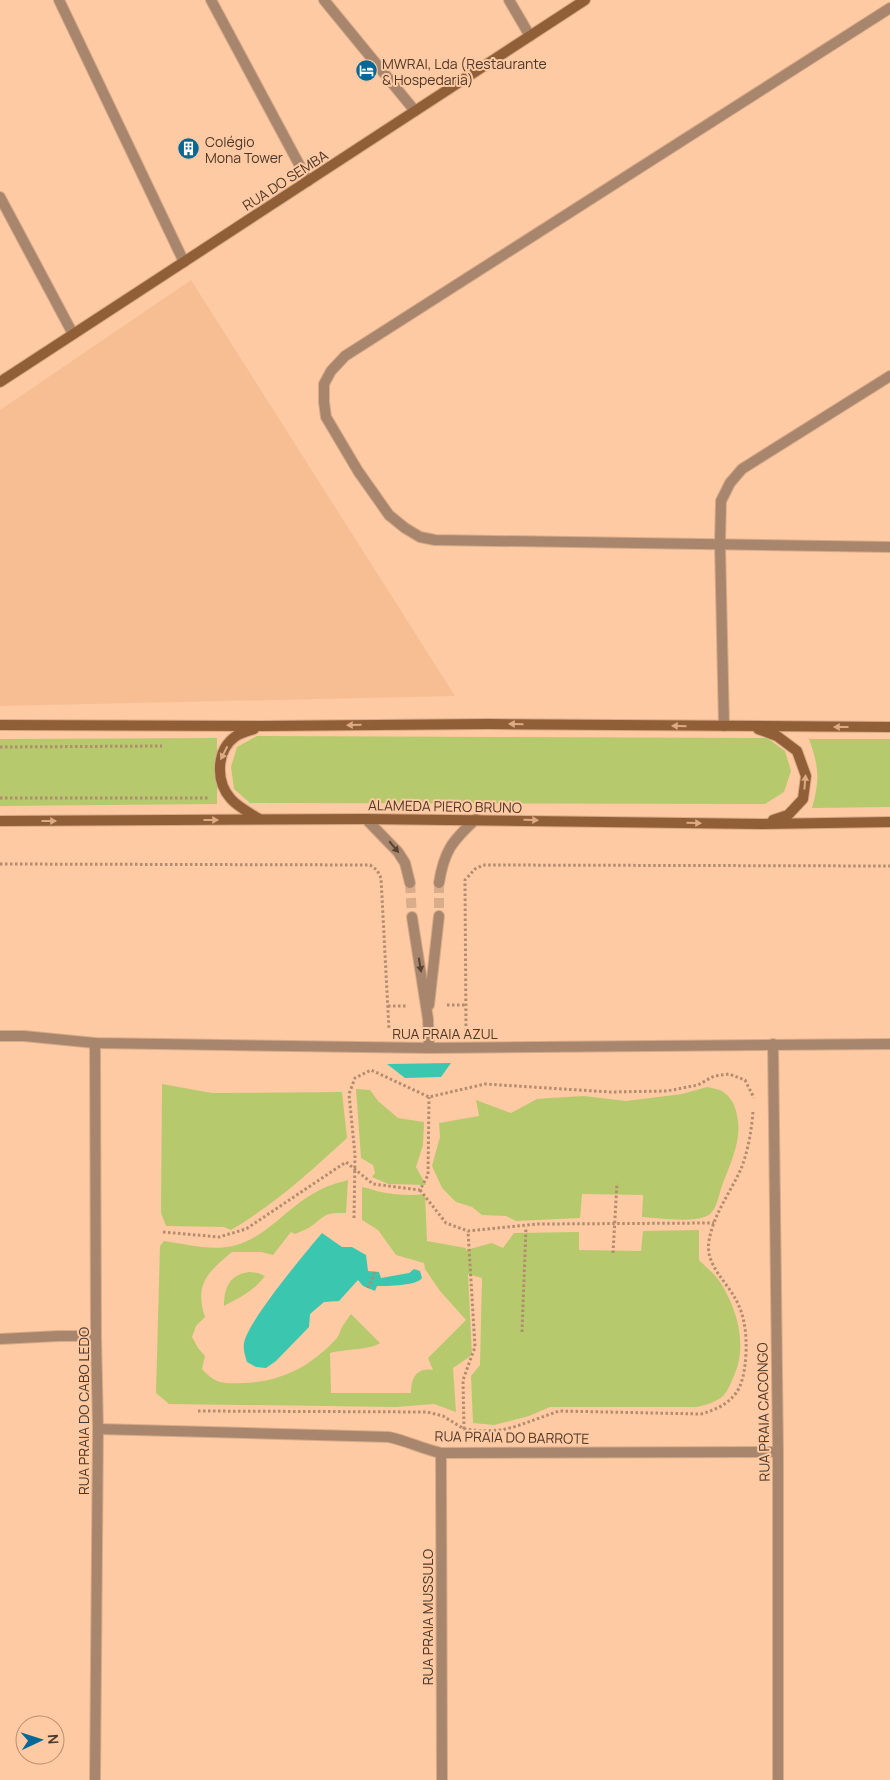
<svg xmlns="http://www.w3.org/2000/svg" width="890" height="1780" font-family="Manrope,sans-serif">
<rect width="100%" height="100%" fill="#fecaa3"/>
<!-- built -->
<path fill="#f8be93" d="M 191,280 L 455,696 L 0,706 L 0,410 Z"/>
<!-- green -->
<g fill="#b7c96d">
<path d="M 257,736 L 767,738 L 785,751 L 791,771 L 784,792 L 765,804 L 250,803 L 234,789 L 231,767 L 237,747 Z"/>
<path d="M 217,738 L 217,804 L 0,806 L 0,739 Z"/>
<path d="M 809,739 L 890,739 L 890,807 L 812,808 C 820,779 819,767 809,739 Z"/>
<path d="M 162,1084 L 212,1093 L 342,1092 L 347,1138 C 310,1172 275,1204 231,1230 L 224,1227 L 166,1226 L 161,1213 Z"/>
<path d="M 707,1087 C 712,1088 718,1089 722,1091 C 728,1095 731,1099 734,1105 C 745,1133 733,1157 723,1183 C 719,1192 718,1207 710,1214 C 698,1224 658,1218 642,1217 L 643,1195 L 582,1194 L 580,1218 L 516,1221 L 506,1216 L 482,1215 L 472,1207 L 456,1202 L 442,1188 L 432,1166 L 440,1137 L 439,1123 L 479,1116 L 476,1100 L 511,1113 L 537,1099 L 550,1098 L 584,1096 L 626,1101 L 682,1094 Z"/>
<path d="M 356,1089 L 370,1090 L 378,1101 L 398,1118 L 424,1122 L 423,1145 L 416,1167 L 426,1185 L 388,1184 L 372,1177 L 375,1173 L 373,1165 L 361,1158 Z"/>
<path d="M 348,1180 L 346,1213 C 326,1213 328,1213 313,1225 C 308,1229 301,1231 295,1234 L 291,1232 L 273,1255 L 261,1252 L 232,1252 C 208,1272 194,1284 205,1317 L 196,1326 L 192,1337 L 198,1348 L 205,1356 L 202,1369 C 215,1384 225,1384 243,1383 C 280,1382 310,1367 335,1340 C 339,1337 340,1331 342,1327 C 345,1322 348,1318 351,1314 L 380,1343 C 371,1350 343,1349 330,1353 L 331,1393 L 411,1393 C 411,1379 416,1367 433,1370 L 428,1358 L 466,1320 L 440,1291 L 425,1269 L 424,1263 L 396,1255 L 378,1230 L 362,1220 L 362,1187 C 369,1188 375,1191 381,1192 C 396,1195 410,1196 425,1194 L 427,1241 L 466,1248 L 466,1250 L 492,1243 L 503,1248 L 514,1233 L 579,1232 L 579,1250 L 641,1251 L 643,1231 L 699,1230 L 699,1260 C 706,1267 715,1274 720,1282 C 738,1310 748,1347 733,1378 C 731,1383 728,1390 724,1395 C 717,1402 706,1405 696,1407 L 550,1407 L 529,1416 L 494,1425 L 473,1423 L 471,1376 L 480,1365 L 482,1278 L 468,1274 L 472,1355 L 453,1368 L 456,1412 L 434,1404 L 396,1407 L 169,1404 L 156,1393 L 160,1246 L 164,1241 C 186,1244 210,1251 233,1246 C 265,1239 287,1207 316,1192 C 326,1186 337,1183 348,1180 Z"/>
<path d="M 250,1272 L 258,1273 L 265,1276 C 254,1291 240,1297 224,1306 C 224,1287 230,1274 250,1272 Z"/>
</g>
<!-- water -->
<g fill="#3bc7af">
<path d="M 451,1063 L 441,1077 L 405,1078 L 387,1064 Z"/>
<path d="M 322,1233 L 342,1247 L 352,1247 L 366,1255 L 368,1271 L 379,1272 L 381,1278 L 409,1273 L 414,1269 L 420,1271 L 422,1278 C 416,1286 388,1286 377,1286 L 375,1291 L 363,1286 L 358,1280 L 339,1301 L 324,1302 L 310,1314 L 309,1327 L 276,1361 L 266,1368 L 256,1367 L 247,1362 C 245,1355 243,1350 244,1343 C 248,1321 305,1253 322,1233 Z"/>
</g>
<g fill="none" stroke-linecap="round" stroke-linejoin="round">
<!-- street-tunnel -->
<g stroke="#daad8a" stroke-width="10" stroke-dasharray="10 5" stroke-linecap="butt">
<path d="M 410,883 L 412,917"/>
<path d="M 439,883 L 439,916"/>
</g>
<defs>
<g id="street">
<path d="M 59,0 L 184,262"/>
<path d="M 211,0 L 308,181"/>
<path d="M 324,0 L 415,111"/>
<path d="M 509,0 L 530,36"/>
<path d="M 890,8 L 345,356 L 331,371 L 324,384 L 324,402 L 326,417 L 358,471 L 389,515 L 405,528 L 420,537 L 435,540 L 890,547"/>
<path d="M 0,197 L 73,334"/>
<path d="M 724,726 L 720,544 L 721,501 L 730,483 L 742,469 L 890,376"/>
<path d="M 366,819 L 398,852 L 405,863 L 410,883"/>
<path d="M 439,883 C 444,851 452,841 476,819"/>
<path d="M 412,917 L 428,1019 L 429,1048"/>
<path d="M 429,1005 L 439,916"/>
<path d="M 0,1036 L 24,1036 L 95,1043 L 429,1048 L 890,1044"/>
<path d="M 773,1044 L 778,1452 L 778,1780"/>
<path d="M 0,1339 L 59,1336 L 96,1336"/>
<path d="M 98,1429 L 389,1437 C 407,1441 423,1449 441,1453 L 778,1452"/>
<path d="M 441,1453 L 442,1780"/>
<path d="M 95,1780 L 98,1429 L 96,1336 L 95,1043"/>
</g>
<g id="secondary">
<path d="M 0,382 L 585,0"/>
<path d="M 0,725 L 262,726 L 489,724 L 890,727"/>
<path d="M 254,729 C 248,731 241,733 236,736 C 216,750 215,781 231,799 C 238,807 250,813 259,819"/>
<path d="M 758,729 L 777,736 L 797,751 L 806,776 L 803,799 L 788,815 L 773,820"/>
<path d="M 0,821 L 366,819 L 762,824 L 890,822"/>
</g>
</defs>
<!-- street casing -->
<use href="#street" stroke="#d7aa88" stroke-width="12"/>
<!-- secondary casing -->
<use href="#secondary" stroke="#d7aa88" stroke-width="12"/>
<!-- path -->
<g stroke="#b38c6f" stroke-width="3" stroke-dasharray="2.5 2.5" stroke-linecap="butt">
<path d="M 0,747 L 162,746"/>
<path d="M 0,798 L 209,798"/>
<path d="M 0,864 L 370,865 L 377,870 L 381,878 L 389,1030"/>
<path d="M 447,1005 L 466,1005"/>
<path d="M 388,1006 L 407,1006"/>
<path d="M 466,1031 L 465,880 L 475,869 L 483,865 L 890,866"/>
<path d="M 420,1190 L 446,1223 L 468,1231 L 538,1224 L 714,1223"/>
<path d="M 354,1218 L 355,1155 L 349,1094 L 355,1078 L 371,1070 L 429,1097 L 485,1084 L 610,1092 L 667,1091 L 698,1085 L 714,1076 L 729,1074 L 745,1080 L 754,1098"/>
<path d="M 163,1232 L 219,1237 L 246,1229 L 346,1162 L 373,1184 L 420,1190 L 428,1175 L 429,1097"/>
<path d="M 613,1253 L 617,1183"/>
<path d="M 368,1288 L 375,1272"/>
<path d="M 522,1332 L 526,1227"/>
<path d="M 198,1411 L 427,1412 L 443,1416 L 464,1429 L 482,1431 L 502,1430 L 517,1426 L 559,1411 L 701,1414 C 715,1410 727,1405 736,1393 C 747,1379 748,1340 744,1323 C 743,1315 739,1305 735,1298 C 725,1280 705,1264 709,1241 C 713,1215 730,1193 741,1169 C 748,1151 752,1129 753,1110"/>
<path d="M 464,1429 L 463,1380 L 475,1347 L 468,1231"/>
</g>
<!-- street -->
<use href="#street" stroke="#a8866d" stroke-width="10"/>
<!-- secondary -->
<use href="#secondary" stroke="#905f38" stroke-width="10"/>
</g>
<!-- one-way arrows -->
<defs><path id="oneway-solid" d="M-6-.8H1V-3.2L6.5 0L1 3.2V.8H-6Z" transform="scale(1.25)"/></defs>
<g fill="#ddaa83">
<use href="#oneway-solid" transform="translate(516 724) rotate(-179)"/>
<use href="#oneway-solid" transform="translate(354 725) rotate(179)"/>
<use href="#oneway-solid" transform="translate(679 726) rotate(-179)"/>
<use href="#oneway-solid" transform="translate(841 727) rotate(-180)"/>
<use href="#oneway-solid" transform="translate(224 753) rotate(117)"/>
<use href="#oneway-solid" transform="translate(805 782) rotate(-85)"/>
<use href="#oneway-solid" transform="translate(211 820)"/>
<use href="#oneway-solid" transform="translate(531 820) rotate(1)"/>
<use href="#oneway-solid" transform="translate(49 821)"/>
<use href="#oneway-solid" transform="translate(694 823) rotate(1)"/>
</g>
<g fill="#5a4332">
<use href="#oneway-solid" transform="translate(394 847) rotate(50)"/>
<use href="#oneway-solid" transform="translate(420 965) rotate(81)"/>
</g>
<!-- icons -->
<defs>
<symbol id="hotel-disc" viewBox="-11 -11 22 22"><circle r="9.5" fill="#066897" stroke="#fecaa3"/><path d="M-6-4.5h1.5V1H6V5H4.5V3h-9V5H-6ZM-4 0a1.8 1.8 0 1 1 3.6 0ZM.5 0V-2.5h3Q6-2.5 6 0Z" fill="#fff"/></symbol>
<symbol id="building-disc" viewBox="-11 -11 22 22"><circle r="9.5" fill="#066897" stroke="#fecaa3"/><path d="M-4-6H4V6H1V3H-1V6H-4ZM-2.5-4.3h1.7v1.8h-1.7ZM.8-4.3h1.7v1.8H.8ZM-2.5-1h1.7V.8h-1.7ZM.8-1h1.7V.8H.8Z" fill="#fff"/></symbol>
</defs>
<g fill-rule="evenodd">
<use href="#hotel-disc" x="354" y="58" width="25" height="25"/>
<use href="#building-disc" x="176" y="136" width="25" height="25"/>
</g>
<g text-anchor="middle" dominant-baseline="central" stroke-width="4" stroke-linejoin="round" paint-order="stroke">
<!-- poi labels -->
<g font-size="14" fill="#4c3728" stroke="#fecaa3" text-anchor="start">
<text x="382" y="63">MWRAI, Lda (Restaurante<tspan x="382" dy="16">&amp; Hospedaria)</tspan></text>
<text x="205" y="141">Colégio<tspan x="205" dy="16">Mona Tower</tspan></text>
</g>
<!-- street labels -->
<g font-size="14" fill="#4c3728" stroke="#fecaa3">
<text transform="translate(285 180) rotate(-33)">RUA DO SEMBA</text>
<text transform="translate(445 806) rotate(1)">ALAMEDA PIERO BRUNO</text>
<text x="445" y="1033">RUA PRAIA AZUL</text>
<text transform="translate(83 1411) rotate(-90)">RUA PRAIA DO CABO LEDO</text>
<text transform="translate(763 1412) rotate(-91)">RUA PRAIA CACONGO</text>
<text transform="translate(512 1437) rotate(1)">RUA PRAIA DO BARROTE</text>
<text transform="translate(427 1617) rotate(-90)">RUA PRAIA MUSSULO</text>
</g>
</g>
<!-- north arrow -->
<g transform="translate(40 1740) rotate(86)"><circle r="24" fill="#fecaa3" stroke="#b78f72"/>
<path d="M0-4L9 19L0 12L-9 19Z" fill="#066897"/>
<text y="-8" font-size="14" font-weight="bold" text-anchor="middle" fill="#4c3728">N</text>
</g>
</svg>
